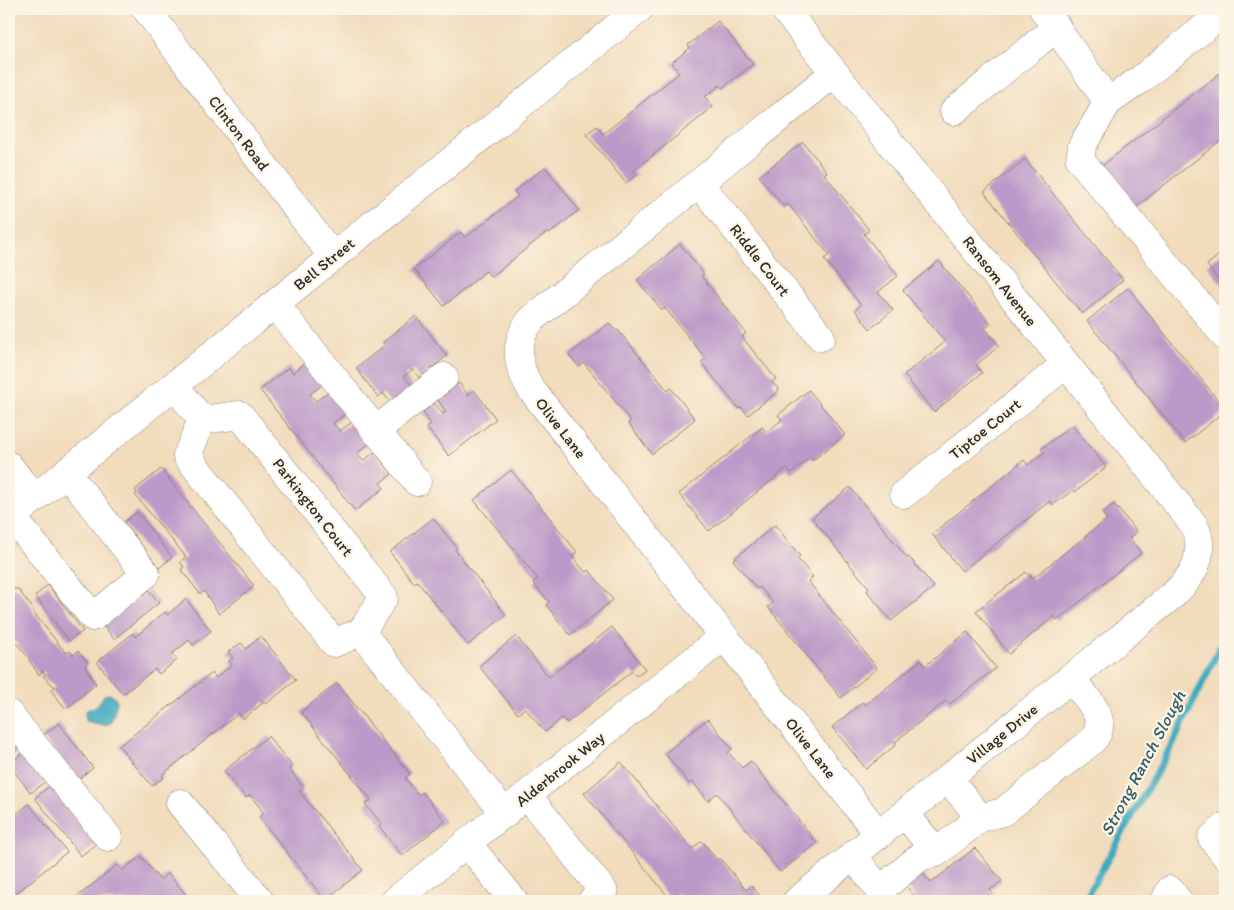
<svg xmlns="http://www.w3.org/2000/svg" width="1234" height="910" font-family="Itim,sans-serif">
<rect width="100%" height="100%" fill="#fcf5e5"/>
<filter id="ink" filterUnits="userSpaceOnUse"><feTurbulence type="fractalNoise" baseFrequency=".02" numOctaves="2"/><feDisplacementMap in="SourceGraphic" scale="10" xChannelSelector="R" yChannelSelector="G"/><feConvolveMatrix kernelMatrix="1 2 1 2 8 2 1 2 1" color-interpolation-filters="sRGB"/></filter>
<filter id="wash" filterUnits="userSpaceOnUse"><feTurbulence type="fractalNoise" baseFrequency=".0096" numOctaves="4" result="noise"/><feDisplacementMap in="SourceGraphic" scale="20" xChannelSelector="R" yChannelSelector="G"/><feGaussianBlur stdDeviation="1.12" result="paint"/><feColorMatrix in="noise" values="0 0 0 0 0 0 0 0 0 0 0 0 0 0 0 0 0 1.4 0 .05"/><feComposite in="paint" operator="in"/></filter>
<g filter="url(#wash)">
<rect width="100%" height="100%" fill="#f1dcbc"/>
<!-- water -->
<path fill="#41abc0" stroke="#366b76" d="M 110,694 L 116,698 L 117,703 L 111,723 L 104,725 L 86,721 L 85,711 L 97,706 L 104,695 Z"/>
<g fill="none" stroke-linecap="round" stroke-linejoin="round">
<!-- stream -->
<path stroke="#41abc0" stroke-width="7" d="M 1084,901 L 1171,747 L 1225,637"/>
</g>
<g id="blocks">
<!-- building -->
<g fill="#bb99c8">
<path d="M 718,21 L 753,64 L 722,88 L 720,85 L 705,97 L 713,107 L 633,171 L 637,175 L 626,183 L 586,134 L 597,126 L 603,134 L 679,73 L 671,63 L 690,48 L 688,45 Z"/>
<path d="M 1225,69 L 1225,137 L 1135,208 L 1102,166 Z"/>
<path d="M 803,142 L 827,172 L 824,174 L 869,230 L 864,234 L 898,276 L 878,292 L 893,310 L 870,329 L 855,310 L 861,305 L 824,259 L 829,255 L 788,204 L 784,207 L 759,176 Z"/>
<path d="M 1025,159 L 1123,280 L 1082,314 L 984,192 Z"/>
<path d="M 545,167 L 579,210 L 549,234 L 547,232 L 491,277 L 486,271 L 444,306 L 414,269 L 461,232 L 465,238 L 518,196 L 514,191 Z"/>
<path d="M 680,244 L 704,274 L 701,276 L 746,333 L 742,337 L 776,379 L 772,382 L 779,390 L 748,415 L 741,407 L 739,409 L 701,362 L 706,359 L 665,308 L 662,310 L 637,280 Z"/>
<path d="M 1225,250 L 1225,288 L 1207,265 Z"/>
<path d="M 939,261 L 991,324 L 985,328 L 999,346 L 976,365 L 982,373 L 934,412 L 904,375 L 945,342 L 903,290 Z"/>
<path d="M 1128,288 L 1225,409 L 1225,411 L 1185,443 L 1087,321 Z"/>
<path d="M 416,316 L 447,356 L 419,378 L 413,369 L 404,376 L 413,387 L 392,404 L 383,393 L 378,397 L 356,368 L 385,345 L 383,342 Z"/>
<path d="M 609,323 L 616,331 L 618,330 L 668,391 L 671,388 L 695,419 L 652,454 L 628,423 L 631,421 L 584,363 L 579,367 L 569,355 Z"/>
<path d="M 305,363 L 322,385 L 310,394 L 316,401 L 328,392 L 345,414 L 333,423 L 340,431 L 352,422 L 369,444 L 357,453 L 363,461 L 375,452 L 392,474 L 380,483 L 384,488 L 355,511 L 260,390 L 289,367 L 293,373 Z"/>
<path d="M 459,383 L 468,395 L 474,390 L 496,419 L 449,456 L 427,428 L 431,424 L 423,412 L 434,403 L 443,414 L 446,412 L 438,400 Z"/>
<path d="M 809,390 L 845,435 L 813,460 L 811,457 L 791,473 L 787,468 L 709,531 L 679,494 L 762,427 L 766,432 L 782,420 L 778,415 Z"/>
<path d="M 1072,425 L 1106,467 L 1075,492 L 1073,490 L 1053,505 L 1050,501 L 962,571 L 932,534 L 1024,460 L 1028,465 L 1044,452 L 1041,449 Z"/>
<path d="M 161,469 L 254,586 L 219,614 L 204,591 L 200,594 L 181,569 L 184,567 L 180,562 L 186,557 L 135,495 L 137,493 L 135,490 Z"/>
<path d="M 511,470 L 577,552 L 572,556 L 586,573 L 589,570 L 613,600 L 570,635 L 546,605 L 549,602 L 533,583 L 538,579 L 474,500 Z"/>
<path d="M 850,487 L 907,558 L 909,557 L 934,587 L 891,621 L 867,591 L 869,588 L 812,518 Z"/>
<path d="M 1114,504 L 1137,532 L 1129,538 L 1141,553 L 1057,620 L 1054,616 L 1009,654 L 976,611 L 1026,572 L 1032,579 L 1107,519 L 1102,513 Z"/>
<path d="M 137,512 L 172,557 L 159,568 L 124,522 Z"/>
<path d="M 433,518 L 457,548 L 455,550 L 506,615 L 468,645 L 417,581 L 414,583 L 390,552 Z"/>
<path d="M 775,525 L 800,556 L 797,558 L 813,577 L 808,581 L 877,668 L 841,698 L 768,607 L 773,603 L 760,587 L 757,589 L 733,560 Z"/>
<path d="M 48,585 L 83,631 L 69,641 L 35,596 Z"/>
<path d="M 13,587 L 15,590 L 17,588 L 34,610 L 32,611 L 66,653 L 70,651 L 73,655 L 78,651 L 88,663 L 85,666 L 96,684 L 66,709 L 51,690 L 55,687 L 43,676 L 46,674 L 43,671 L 39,675 L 29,660 L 30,659 L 9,635 L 9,590 Z"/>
<path d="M 149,590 L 159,603 L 114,639 L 104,626 Z"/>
<path d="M 186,599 L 211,631 L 193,645 L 189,640 L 172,654 L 177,660 L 159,674 L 155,669 L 123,694 L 97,662 L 133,633 L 135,637 L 165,612 L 167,615 Z"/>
<path d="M 612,627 L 645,669 L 636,676 L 632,671 L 567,723 L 562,718 L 545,732 L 525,708 L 518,714 L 479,666 L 516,636 L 549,677 Z"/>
<path d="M 967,632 L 996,668 L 950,704 L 947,700 L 895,742 L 897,744 L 866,769 L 832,727 L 863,702 L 865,705 L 921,660 L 925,666 Z"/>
<path d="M 261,636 L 296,680 L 266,704 L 264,702 L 243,719 L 239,713 L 162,775 L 164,777 L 152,786 L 119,746 L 212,673 L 216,678 L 232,665 L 229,661 L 233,658 L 228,652 L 241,643 L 246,649 Z"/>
<path d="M 337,683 L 410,774 L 405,778 L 419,795 L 422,792 L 445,821 L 402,856 L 379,826 L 382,824 L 365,804 L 371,800 L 301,712 Z"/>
<path d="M 708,719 L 732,749 L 728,752 L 742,768 L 751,761 L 817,843 L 780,872 L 717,793 L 708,801 L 692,781 L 689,784 L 665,753 Z"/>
<path d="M 59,723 L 93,768 L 77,780 L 42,736 Z"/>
<path d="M 9,731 L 21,747 L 9,757 Z"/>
<path d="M 268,736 L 292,766 L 289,769 L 304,788 L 299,791 L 363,870 L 325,900 L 259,817 L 264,813 L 250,795 L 246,798 L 224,771 Z"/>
<path d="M 24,751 L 47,780 L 31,793 L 9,765 Z"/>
<path d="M 621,762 L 692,849 L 702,841 L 717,860 L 720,858 L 746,890 L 751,885 L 760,896 L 753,901 L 685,901 L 677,893 L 670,899 L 584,793 Z"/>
<path d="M 51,785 L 97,843 L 81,856 L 35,798 Z"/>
<path d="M 29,804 L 67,852 L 9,899 L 9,820 Z"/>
<path d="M 975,848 L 1002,881 L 990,890 L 999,901 L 911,901 L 915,897 L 905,884 L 921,871 L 931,883 Z"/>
<path d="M 141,856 L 160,880 L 168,873 L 191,901 L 72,901 L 117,865 L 122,871 Z"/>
</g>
</g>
</g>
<g filter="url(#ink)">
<use href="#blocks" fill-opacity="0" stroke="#8e8474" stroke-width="1"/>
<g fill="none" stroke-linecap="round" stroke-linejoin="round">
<defs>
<g id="minor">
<path d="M 146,9 L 333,257"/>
<path d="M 784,9 L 1194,525 C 1207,553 1195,575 1173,595 L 797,901"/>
<path d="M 1043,9 L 1108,102"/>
<path d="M 1225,11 L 1141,79 L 1108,102 L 1082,146 L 1080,160 L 1225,336"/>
<path d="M 834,73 L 532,319 C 513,342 516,365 531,389 L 879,835"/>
<path d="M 954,111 L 1057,27"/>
<path d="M 699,183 L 821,337"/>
<path d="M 275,304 L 417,482"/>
<path d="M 174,385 L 202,420"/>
<path d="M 240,415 L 384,597 L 361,632 L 334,643 L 187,456 L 202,420 Z"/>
<path d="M 375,431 L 444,377"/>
<path d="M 9,466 L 34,498"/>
<path d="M 904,494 L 1066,364"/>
<path d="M 12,517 L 93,617 L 146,574 L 66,472"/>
<path d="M 9,519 L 639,9"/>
<path d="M 361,632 L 505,814"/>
<path d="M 9,714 L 108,837"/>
<path d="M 948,778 L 980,818"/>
<path d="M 527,795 L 604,892 L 592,901"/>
<path d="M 180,803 L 260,901"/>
<path d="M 905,813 L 936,853"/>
<path d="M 1225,827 L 1212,838 L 1225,855"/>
<path d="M 467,843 L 514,901"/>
<path d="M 853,856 L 880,890 L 920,857 L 936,853 L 980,818 L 1003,812 L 1091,742 C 1113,720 1085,696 1070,678"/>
<path d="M 395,901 L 724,636"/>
<path d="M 1165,901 L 1170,890 L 1178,901"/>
</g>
</defs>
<!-- minor casing -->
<use href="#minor" stroke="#8e8474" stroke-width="29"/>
<!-- minor -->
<use href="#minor" stroke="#fff" stroke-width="28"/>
</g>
</g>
<g text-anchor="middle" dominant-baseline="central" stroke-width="4.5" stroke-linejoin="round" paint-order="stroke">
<!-- street labels -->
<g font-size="16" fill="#2b2b2b" stroke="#fcf5e5">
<text transform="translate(239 133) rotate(53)">Clinton Road</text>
<text transform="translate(760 260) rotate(52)">Riddle Court</text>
<text transform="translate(324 264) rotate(-39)">Bell Street</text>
<text transform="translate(1000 281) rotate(52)">Ransom Avenue</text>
<text transform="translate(561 428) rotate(52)">Olive Lane</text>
<text transform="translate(985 429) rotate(-39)">Tiptoe Court</text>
<text transform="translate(313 507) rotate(52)">Parkington Court</text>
<text transform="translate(1002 734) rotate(-39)">Village Drive</text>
<text transform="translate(811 748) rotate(52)">Olive Lane</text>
<text transform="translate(560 769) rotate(-39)">Alderbrook Way</text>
</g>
<!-- water labels -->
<g font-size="18" font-style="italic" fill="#345e67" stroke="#fcf5e5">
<text transform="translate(1143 763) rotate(-62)">Strong Ranch Slough</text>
</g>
</g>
<!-- margin -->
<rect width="1234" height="910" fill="none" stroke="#fcf5e5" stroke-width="30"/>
</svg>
